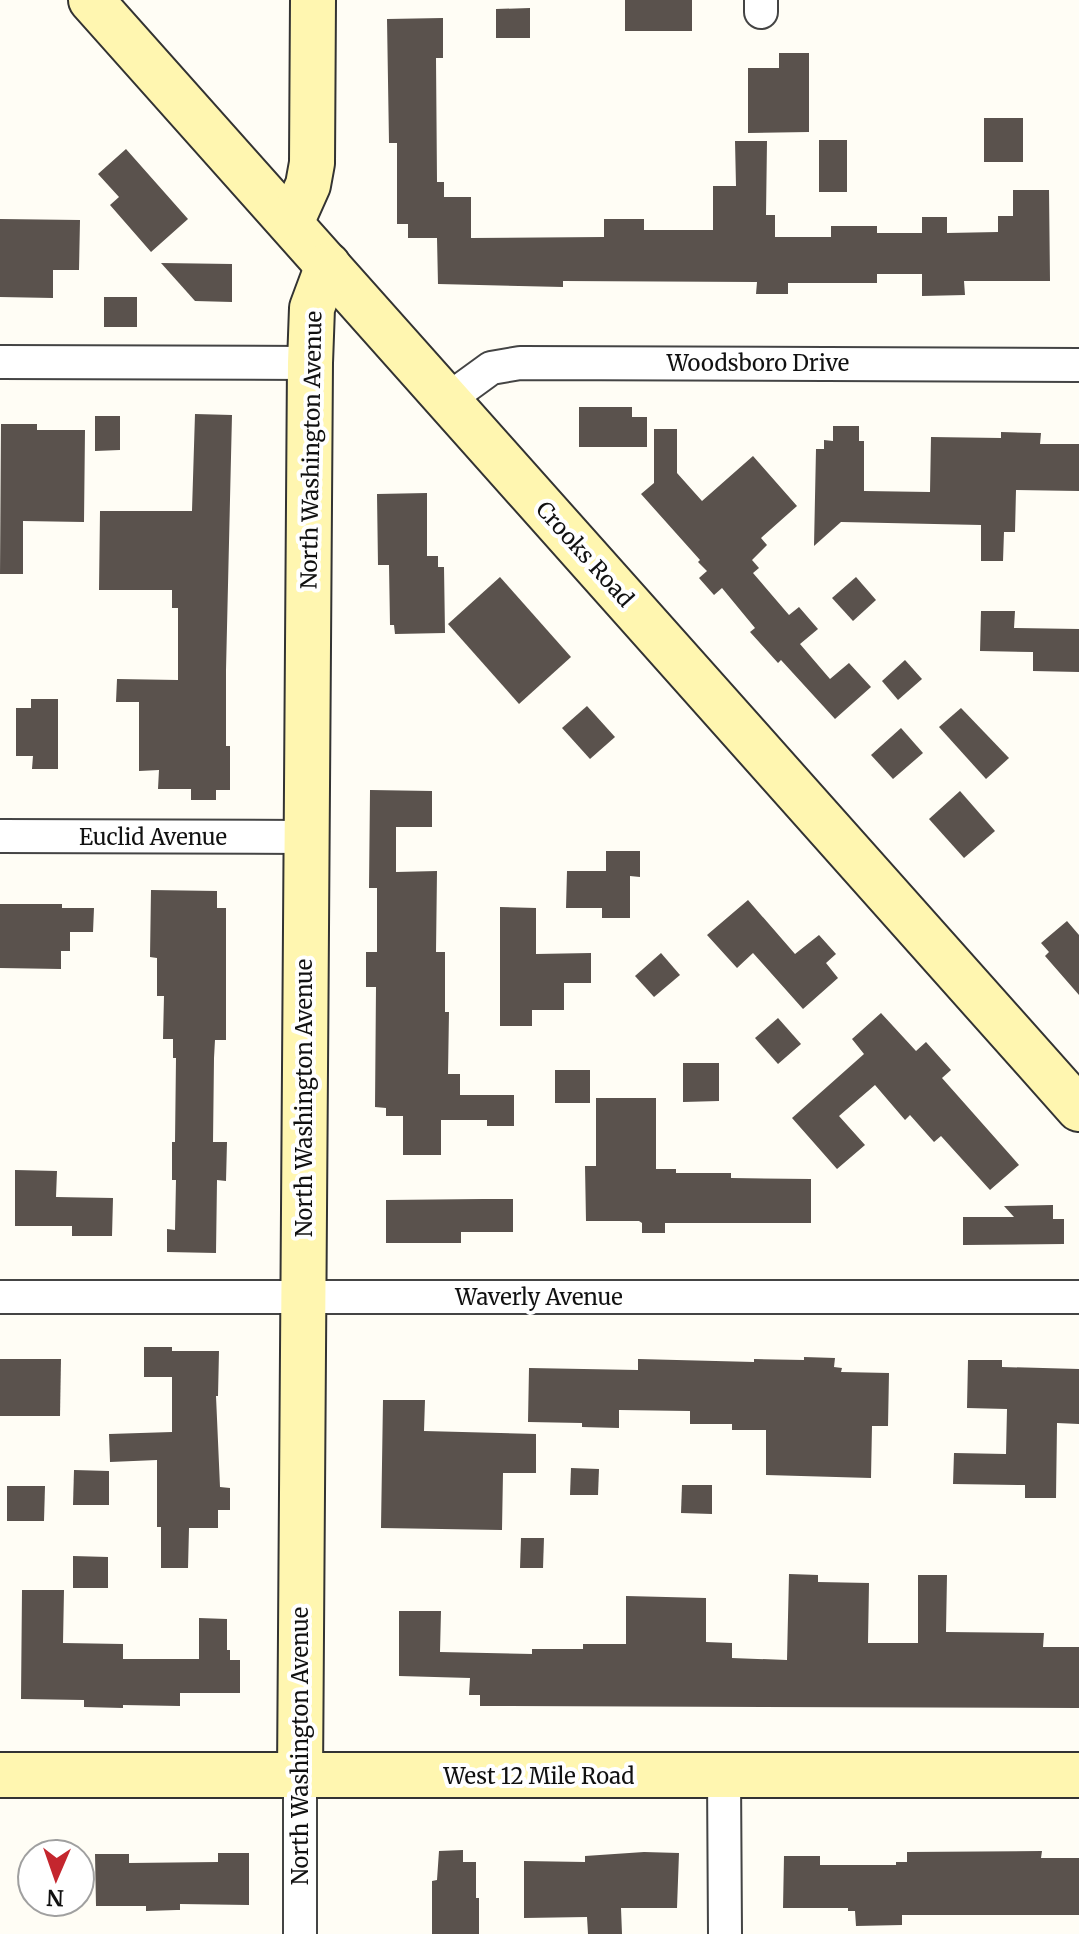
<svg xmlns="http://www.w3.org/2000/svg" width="1079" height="1934" font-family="Merriweather,serif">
<rect width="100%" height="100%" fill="#fffdf5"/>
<!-- building -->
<g fill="#5a524d">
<rect x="625" y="0" width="67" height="31"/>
<path d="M 530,8 L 530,38 L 496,38 L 496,9 Z"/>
<path d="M 443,18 L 443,58 L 436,58 L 437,182 L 444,182 L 444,197 L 471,197 L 471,238 L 604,237 L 604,219 L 644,219 L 644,230 L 713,230 L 713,186 L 736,186 L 735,141 L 767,141 L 766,215 L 775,215 L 775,237 L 831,237 L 831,226 L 877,226 L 877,233 L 922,233 L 922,217 L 947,217 L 947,233 L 998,232 L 998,216 L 1013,216 L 1013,190 L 1049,190 L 1050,281 L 964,281 L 965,295 L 922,296 L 922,274 L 877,274 L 877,283 L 788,283 L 788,294 L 756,294 L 757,282 L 563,281 L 563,287 L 438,284 L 437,238 L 408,238 L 408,224 L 397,224 L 397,143 L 389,143 L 387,19 Z"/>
<path d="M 779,53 L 809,53 L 809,132 L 748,133 L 748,68 L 779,68 Z"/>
<rect x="984" y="118" width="39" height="44"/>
<rect x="819" y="140" width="28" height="52"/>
<path d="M 126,149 L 188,219 L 151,252 L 110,205 L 119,197 L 98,174 Z"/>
<path d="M 0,219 L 80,220 L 79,270 L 53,270 L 53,298 L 0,297 Z"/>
<path d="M 161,263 L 232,264 L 232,302 L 195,301 Z"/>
<rect x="104" y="297" width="33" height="30"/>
<path d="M 579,407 L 632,407 L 632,417 L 647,417 L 647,447 L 579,447 Z"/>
<path d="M 195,414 L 232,415 L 226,670 L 226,746 L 230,746 L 230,790 L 216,790 L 216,800 L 191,800 L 191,789 L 158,789 L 159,770 L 139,771 L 139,702 L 116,702 L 117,679 L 178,680 L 178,608 L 172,608 L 172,590 L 99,590 L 100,511 L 192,511 Z"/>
<path d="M 95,416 L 120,416 L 120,450 L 95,451 Z"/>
<path d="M 1,424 L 37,424 L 37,430 L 85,430 L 84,522 L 23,521 L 23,574 L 0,574 Z"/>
<path d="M 833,426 L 859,426 L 859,441 L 864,441 L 864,491 L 930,492 L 931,437 L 1001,438 L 1001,432 L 1041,433 L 1040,444 L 1079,444 L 1079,491 L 1016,490 L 1015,532 L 1004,532 L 1003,561 L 981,561 L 981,525 L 841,522 L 814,546 L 816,449 L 824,449 L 824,440 L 833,441 Z"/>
<path d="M 654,429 L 677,429 L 677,473 L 702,501 L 753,456 L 797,506 L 761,538 L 767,545 L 752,560 L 759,568 L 753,573 L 789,615 L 799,607 L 818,629 L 800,644 L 830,679 L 849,663 L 871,687 L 835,719 L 781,660 L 778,663 L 750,632 L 755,628 L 722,588 L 714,595 L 699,578 L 707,571 L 698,562 L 700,560 L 641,494 L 654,483 Z"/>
<path d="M 427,493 L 427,556 L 438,556 L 438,567 L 444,567 L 445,633 L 395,634 L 394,625 L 390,625 L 389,565 L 378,565 L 377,494 Z"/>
<path d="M 500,577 L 571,657 L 519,704 L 448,624 Z"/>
<path d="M 856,577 L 876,600 L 853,621 L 832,598 Z"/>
<path d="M 981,611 L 1015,611 L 1014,628 L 1079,629 L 1079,672 L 1033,671 L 1033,652 L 980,651 Z"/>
<path d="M 905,660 L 922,679 L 898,700 L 882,681 Z"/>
<path d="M 31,699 L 58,699 L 58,769 L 32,769 L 33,756 L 16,756 L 16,708 L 31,708 Z"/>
<path d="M 587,706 L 615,737 L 590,759 L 562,728 Z"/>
<path d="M 961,708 L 1009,758 L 986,779 L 939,727 Z"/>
<path d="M 901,728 L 923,753 L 893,779 L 871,755 Z"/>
<path d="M 370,790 L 432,791 L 432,827 L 396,827 L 396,872 L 437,871 L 436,952 L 445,952 L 445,1012 L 449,1012 L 448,1074 L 460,1074 L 460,1095 L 514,1095 L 514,1126 L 487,1126 L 487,1120 L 441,1120 L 441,1155 L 403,1155 L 403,1116 L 386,1116 L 386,1108 L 375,1107 L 376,987 L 366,987 L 366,952 L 377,952 L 377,888 L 369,888 Z"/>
<path d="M 960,791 L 995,831 L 964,858 L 929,819 Z"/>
<path d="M 606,851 L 640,851 L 640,877 L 630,876 L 630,918 L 602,918 L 602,908 L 566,908 L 567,871 L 606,871 Z"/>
<path d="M 151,890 L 217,891 L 217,908 L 226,908 L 226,1040 L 215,1040 L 214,1058 L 213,1142 L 227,1142 L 226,1181 L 217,1180 L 216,1253 L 167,1252 L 167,1229 L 175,1230 L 176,1180 L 172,1180 L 172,1142 L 175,1142 L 176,1058 L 173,1058 L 173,1039 L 163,1039 L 164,996 L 157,996 L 157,958 L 150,957 Z"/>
<path d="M 748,900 L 795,954 L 819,935 L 836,954 L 826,963 L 838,978 L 803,1009 L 753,953 L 737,968 L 707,935 Z"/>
<path d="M 0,904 L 62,904 L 62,908 L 94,908 L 93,932 L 70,932 L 70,951 L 61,951 L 61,969 L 0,968 Z"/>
<path d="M 500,907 L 536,908 L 536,954 L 591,953 L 591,983 L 564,983 L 564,1010 L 532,1010 L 532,1026 L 500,1026 Z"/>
<path d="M 1067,921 L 1079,935 L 1079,995 L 1045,956 L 1049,952 L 1041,943 Z"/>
<path d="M 661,953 L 680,975 L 654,997 L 635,976 Z"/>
<path d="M 881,1013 L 916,1051 L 926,1042 L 951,1070 L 942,1078 L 1019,1165 L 990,1190 L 941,1136 L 934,1142 L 910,1115 L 905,1120 L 875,1085 L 839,1116 L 865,1145 L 837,1169 L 792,1118 L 864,1054 L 852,1039 Z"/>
<path d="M 778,1018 L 801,1044 L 778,1064 L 755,1038 Z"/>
<path d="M 683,1063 L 719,1063 L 719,1101 L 683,1102 Z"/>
<rect x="555" y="1070" width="35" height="33"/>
<path d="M 596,1098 L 656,1098 L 656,1169 L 676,1169 L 676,1173 L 731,1173 L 731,1178 L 811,1179 L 811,1223 L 665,1223 L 665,1233 L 642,1233 L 642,1223 L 639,1221 L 586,1221 L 585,1166 L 596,1166 Z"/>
<path d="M 15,1170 L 57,1171 L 56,1197 L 113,1198 L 112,1236 L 72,1236 L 72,1226 L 15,1226 Z"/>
<path d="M 483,1199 L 513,1199 L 513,1232 L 461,1232 L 461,1243 L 386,1243 L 386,1200 Z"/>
<path d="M 1053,1205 L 1053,1219 L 1064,1219 L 1064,1244 L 963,1245 L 963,1217 L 1014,1217 L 1004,1206 Z"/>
<path d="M 144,1347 L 172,1347 L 172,1351 L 219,1351 L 218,1396 L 216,1396 L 220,1487 L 230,1488 L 230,1510 L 218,1510 L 218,1528 L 189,1528 L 188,1568 L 161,1568 L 161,1527 L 157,1527 L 157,1460 L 110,1462 L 109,1434 L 172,1432 L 172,1377 L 144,1377 Z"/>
<path d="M 804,1357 L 835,1358 L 834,1367 L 842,1368 L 841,1372 L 889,1373 L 888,1426 L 872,1426 L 871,1478 L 766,1475 L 766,1430 L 732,1430 L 732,1424 L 690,1424 L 690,1411 L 619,1410 L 619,1428 L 582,1427 L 582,1423 L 528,1422 L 529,1368 L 638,1370 L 638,1359 L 754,1362 L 754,1359 L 804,1360 Z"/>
<path d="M 0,1359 L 61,1359 L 60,1416 L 0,1416 Z"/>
<path d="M 968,1360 L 1002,1360 L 1002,1367 L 1079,1369 L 1079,1424 L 1057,1423 L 1056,1498 L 1025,1498 L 1025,1485 L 953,1484 L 954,1453 L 1006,1454 L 1007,1409 L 967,1408 Z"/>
<path d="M 383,1400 L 425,1400 L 424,1431 L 536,1434 L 536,1473 L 503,1473 L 502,1530 L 381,1528 Z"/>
<path d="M 571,1468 L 599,1469 L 598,1495 L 570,1495 Z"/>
<path d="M 74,1470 L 109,1471 L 109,1505 L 73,1505 Z"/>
<path d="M 682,1485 L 712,1485 L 712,1514 L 681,1513 Z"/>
<path d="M 7,1486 L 45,1486 L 44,1521 L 7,1521 Z"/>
<path d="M 521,1538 L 544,1538 L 543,1568 L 520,1568 Z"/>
<path d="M 73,1556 L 108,1557 L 108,1588 L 73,1588 Z"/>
<path d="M 789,1574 L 818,1575 L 818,1582 L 869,1583 L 868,1643 L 918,1643 L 918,1575 L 947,1575 L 946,1632 L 1044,1633 L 1043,1647 L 1079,1647 L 1079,1708 L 480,1706 L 480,1695 L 469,1695 L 470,1678 L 399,1676 L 399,1611 L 441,1611 L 440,1652 L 532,1654 L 532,1649 L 583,1649 L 583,1644 L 626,1644 L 626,1596 L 706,1598 L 706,1642 L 732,1643 L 732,1658 L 787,1660 Z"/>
<path d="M 22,1590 L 64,1590 L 63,1643 L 123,1644 L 123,1659 L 199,1659 L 199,1618 L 227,1619 L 227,1650 L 230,1650 L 230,1660 L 240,1660 L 240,1693 L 180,1693 L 180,1706 L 123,1705 L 123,1708 L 84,1707 L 84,1700 L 21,1699 Z"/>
<path d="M 463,1850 L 463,1862 L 476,1862 L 476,1898 L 479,1898 L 479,1934 L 432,1934 L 432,1881 L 437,1880 L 439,1851 Z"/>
<path d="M 1042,1851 L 1041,1858 L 1079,1858 L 1079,1915 L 902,1915 L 902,1925 L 856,1926 L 855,1911 L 848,1911 L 848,1908 L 783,1908 L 784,1856 L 820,1856 L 820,1865 L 896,1865 L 896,1862 L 907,1862 L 907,1852 Z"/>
<path d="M 644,1852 L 679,1853 L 677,1908 L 621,1908 L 622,1934 L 588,1934 L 587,1917 L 524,1918 L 524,1861 L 585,1862 L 585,1856 Z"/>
<path d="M 218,1853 L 249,1853 L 249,1905 L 180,1904 L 180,1910 L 177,1910 L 146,1911 L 146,1906 L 96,1906 L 95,1854 L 129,1854 L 129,1863 L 218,1862 Z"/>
</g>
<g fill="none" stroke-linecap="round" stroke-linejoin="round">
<defs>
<g id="street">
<path d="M 761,0 L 761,12"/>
<path d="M 0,362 L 310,363"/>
<path d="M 447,400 L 491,368 L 520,363 L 1079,365"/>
<path d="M 0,836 L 306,837"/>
<path d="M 0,1297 L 1079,1297"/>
<path d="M 300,1775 L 300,1934"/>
<path d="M 724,1776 L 725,1934"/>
</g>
<g id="secondary">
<path d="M 91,0 L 1079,1109"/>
<path d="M 291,223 L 308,185 L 312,163 L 313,0"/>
<path d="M 0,1775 L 1079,1775"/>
<path d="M 300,1775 L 310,363 L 312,308 L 328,265"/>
</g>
</defs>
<!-- street casing -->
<use href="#street" stroke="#444" stroke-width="36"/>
<!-- secondary casing -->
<use href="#secondary" stroke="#333" stroke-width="48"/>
<!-- street -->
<use href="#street" stroke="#fff" stroke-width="32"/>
<!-- secondary -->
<use href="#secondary" stroke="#fff6b0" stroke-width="44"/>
</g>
<g text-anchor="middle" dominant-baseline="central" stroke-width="8" stroke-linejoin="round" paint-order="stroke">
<!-- street labels -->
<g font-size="22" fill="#111" stroke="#fff">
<text x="758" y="363">Woodsboro Drive</text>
<text transform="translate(311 450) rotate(-89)">North Washington Avenue</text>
<text transform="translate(585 554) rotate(48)">Crooks Road</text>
<text x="153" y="837">Euclid Avenue</text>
<text transform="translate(304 1098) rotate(-90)">North Washington Avenue</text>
<text x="539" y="1297">Waverly Avenue</text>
<text transform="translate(300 1746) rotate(-90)">North Washington Avenue</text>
<text x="539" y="1776">West 12 Mile Road</text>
</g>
</g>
<!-- north arrow -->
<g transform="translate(56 1878) rotate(182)"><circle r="38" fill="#ffffff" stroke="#a0a0a0" stroke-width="2"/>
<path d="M0-6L14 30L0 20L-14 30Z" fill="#c4262e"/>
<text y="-12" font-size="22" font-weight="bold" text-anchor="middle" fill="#111111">N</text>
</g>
</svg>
